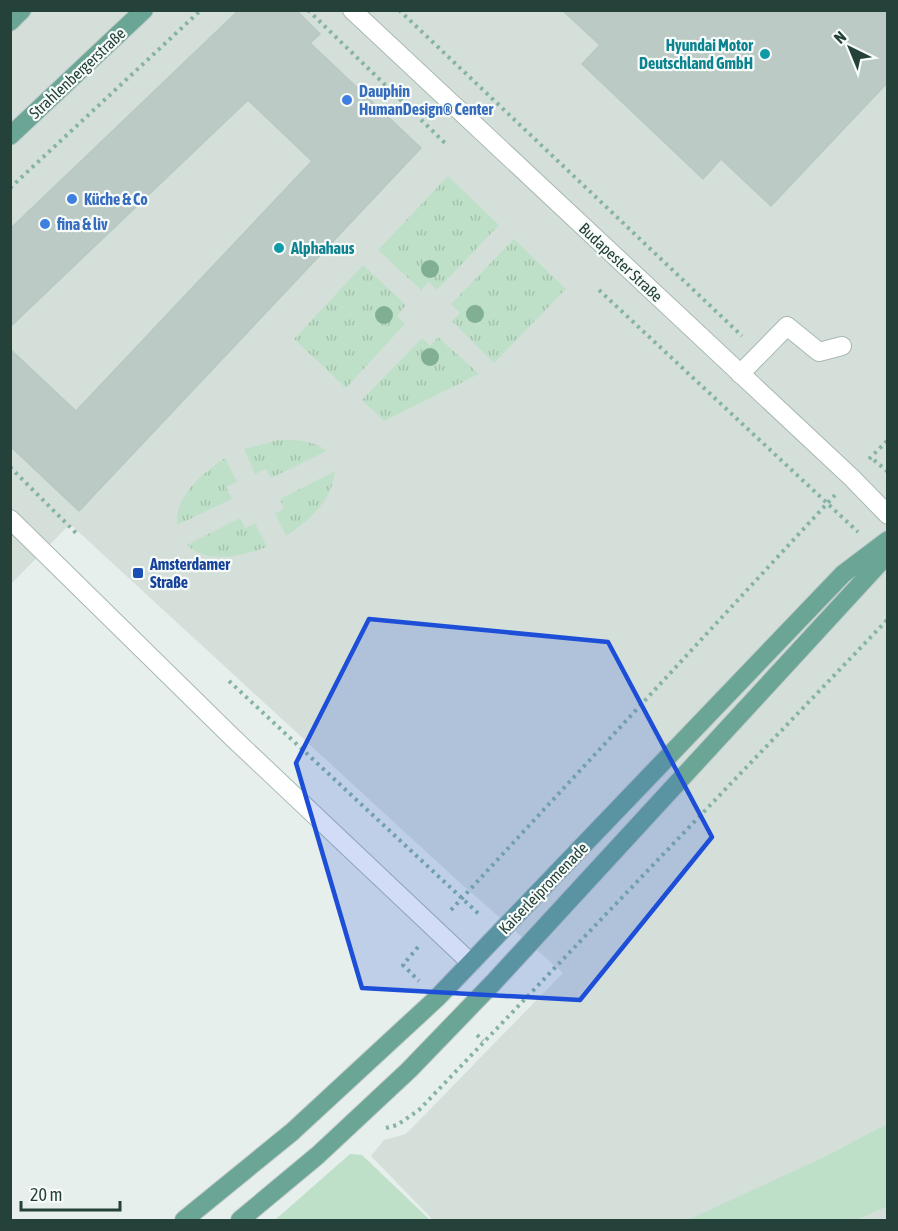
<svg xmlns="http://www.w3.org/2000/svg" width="898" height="1231" font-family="'Asap Condensed',sans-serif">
<defs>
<pattern id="park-tufts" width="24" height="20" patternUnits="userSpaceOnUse" patternTransform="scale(1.5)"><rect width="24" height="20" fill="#bfe0c8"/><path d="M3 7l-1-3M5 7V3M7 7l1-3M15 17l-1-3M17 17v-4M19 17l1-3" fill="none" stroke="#a4c1ad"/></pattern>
</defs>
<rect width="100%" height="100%" fill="#e6efeb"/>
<!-- built -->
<g fill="#d4dfda">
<path d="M 11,11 L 887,11 L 887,1129 L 717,1220 L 433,1220 L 371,1156 L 384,1140 L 406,1134 L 563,973 L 458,881 L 70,524 L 11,584 Z"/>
<path d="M 887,1207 L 887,1220 L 856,1220 Z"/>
</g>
<!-- grass -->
<g fill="#bfe0c8">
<path d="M 887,1124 L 887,1207 L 856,1220 L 688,1220 L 826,1156 Z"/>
<path d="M 350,1154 L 362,1155 L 430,1220 L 275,1220 Z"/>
</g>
<!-- park -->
<g fill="url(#park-tufts)">
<path d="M 448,176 L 499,225 L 437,290 L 429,282 L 421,290 L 378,250 Z"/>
<path d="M 514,239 L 566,289 L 494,363 L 452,321 L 460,313 L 451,304 Z"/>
<path d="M 363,265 L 406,305 L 397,316 L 405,324 L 346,388 L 294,339 Z"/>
<path d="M 438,337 L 479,374 L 384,421 L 362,400 L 422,338 L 430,346 Z"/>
<path d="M 279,440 C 298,440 312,440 327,451 L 271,478 L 266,469 L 255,474 L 244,449 Z"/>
<path d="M 225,458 L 237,482 L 226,487 L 232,499 L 177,525 C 175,495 203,473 225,458 Z"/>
<path d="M 335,471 C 332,501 310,520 286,536 L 275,513 L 284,509 L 280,499 Z"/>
<path d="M 240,518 L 245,528 L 255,523 L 267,547 C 240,556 209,565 187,545 Z"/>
</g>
<!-- building -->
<g fill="#bbcac4" stroke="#b8c9c2" stroke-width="1.5">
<path d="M 239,10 L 296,10 L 320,34 L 310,43 L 421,148 L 79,511 L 10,446 L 10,349 L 76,411 L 312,161 L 248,100 L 10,327 L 10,229 Z"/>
<path d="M 562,10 L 888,10 L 888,82 L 771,206 L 721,159 L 703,179 L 582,64 L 600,45 Z"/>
</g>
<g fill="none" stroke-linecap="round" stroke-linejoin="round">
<defs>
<g id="minor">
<path d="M 352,10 L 852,478 L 888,515"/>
<path d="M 740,374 L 787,326 L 819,352 L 842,346"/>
<path d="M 10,519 L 233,738 L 471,963"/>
</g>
<g id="major">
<path d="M 10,22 L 22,10"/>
<path d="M 10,136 L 144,10"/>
<path d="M 184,1220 L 292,1132 L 437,998 L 843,574 L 888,540"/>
<path d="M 240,1220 L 318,1155 L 409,1070 L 493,983 L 888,554"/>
</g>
</defs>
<!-- minor casing -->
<use href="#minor" stroke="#a8b8b2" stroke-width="20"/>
<!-- major casing -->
<use href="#major" stroke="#c2cac8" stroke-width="20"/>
<!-- path -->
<g stroke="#86b3a5" stroke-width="4" stroke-dasharray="3 4.5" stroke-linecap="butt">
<path d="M 308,10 L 445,143"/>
<path d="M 399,10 L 742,336"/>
<path d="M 10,188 L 201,10"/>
<path d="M 599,290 L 858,532"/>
<path d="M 869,459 L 888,440"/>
<path d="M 874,460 L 888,472"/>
<path d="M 10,467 L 76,533"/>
<path d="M 229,681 L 481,916"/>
<path d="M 451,910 L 835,495"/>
<path d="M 418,947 L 403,965 L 419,981"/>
<path d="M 477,1035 L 483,1041"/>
<path d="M 386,1128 L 397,1125 L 419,1110 L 888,619"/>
</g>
<!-- minor -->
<use href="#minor" stroke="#fff" stroke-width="18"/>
<!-- major -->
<use href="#major" stroke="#6aa596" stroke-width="18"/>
</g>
<!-- trees -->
<g fill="#80af93">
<circle cx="430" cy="269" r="9"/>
<circle cx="475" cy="314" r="9"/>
<circle cx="384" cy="315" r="9"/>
<circle cx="430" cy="357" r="9"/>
</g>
<!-- marked area -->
<path fill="#1d4ed8" fill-opacity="0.2" stroke="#1d4ed8" stroke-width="4.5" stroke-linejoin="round" d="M 369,619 L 608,642 L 712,837 L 580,1000 L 362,988 L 296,763 Z"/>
<!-- markers -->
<g fill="#0f9aa8" stroke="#f7fbf9" stroke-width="2">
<circle cx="765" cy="54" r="6"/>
<circle cx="279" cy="248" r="6"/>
</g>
<g fill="#3f7fe0" stroke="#f7fbf9" stroke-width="2">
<circle cx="347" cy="100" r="6"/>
<circle cx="72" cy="199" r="6"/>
<circle cx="45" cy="224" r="6"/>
</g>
<rect fill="#1a4fb4" stroke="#f7fbf9" stroke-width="2" x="132" y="567" width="12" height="12" rx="3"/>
<g text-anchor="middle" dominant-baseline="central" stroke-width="4.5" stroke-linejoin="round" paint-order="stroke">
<!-- culture labels -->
<g font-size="16" font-weight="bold" fill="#0d838f" stroke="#f7fbf9" text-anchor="end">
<text x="753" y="45">Hyundai Motor<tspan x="753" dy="18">Deutschland GmbH</tspan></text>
<text x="291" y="248" text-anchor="start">Alphahaus</text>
</g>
<!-- street labels -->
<g font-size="16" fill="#24423a" stroke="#f7fbf9">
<text transform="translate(77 73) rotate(-43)">Strahlenbergerstraße</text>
<text transform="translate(621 262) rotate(43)">Budapester Straße</text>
<text transform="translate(543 888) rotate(-46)">Kaiserleipromenade</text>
</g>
<!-- shop labels -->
<g font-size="16" font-weight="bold" fill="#366cbe" stroke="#f7fbf9" text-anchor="start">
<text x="359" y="91">Dauphin<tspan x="359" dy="18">HumanDesign® Center</tspan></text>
<text x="84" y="199">Küche &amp; Co</text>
<text x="57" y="224">fina &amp; liv</text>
</g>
<!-- transit labels -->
<g font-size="16" font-weight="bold" fill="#164399" stroke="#f7fbf9" text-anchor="start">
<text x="150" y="564">Amsterdamer<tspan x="150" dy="18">Straße</tspan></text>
</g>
</g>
<!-- border -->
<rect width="898" height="1231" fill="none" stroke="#24423a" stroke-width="24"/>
<!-- north arrow -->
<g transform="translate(850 48) rotate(317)" stroke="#f7fbf9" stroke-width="4.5" paint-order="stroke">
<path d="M0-4.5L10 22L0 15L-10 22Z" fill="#24423a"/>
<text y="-9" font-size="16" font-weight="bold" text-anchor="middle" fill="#24423a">N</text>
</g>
<!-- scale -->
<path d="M21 1201v9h99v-9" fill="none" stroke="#24423a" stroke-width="3"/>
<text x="30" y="1201" font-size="18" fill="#24423a" stroke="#f7fbf9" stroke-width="4.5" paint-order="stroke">20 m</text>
</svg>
